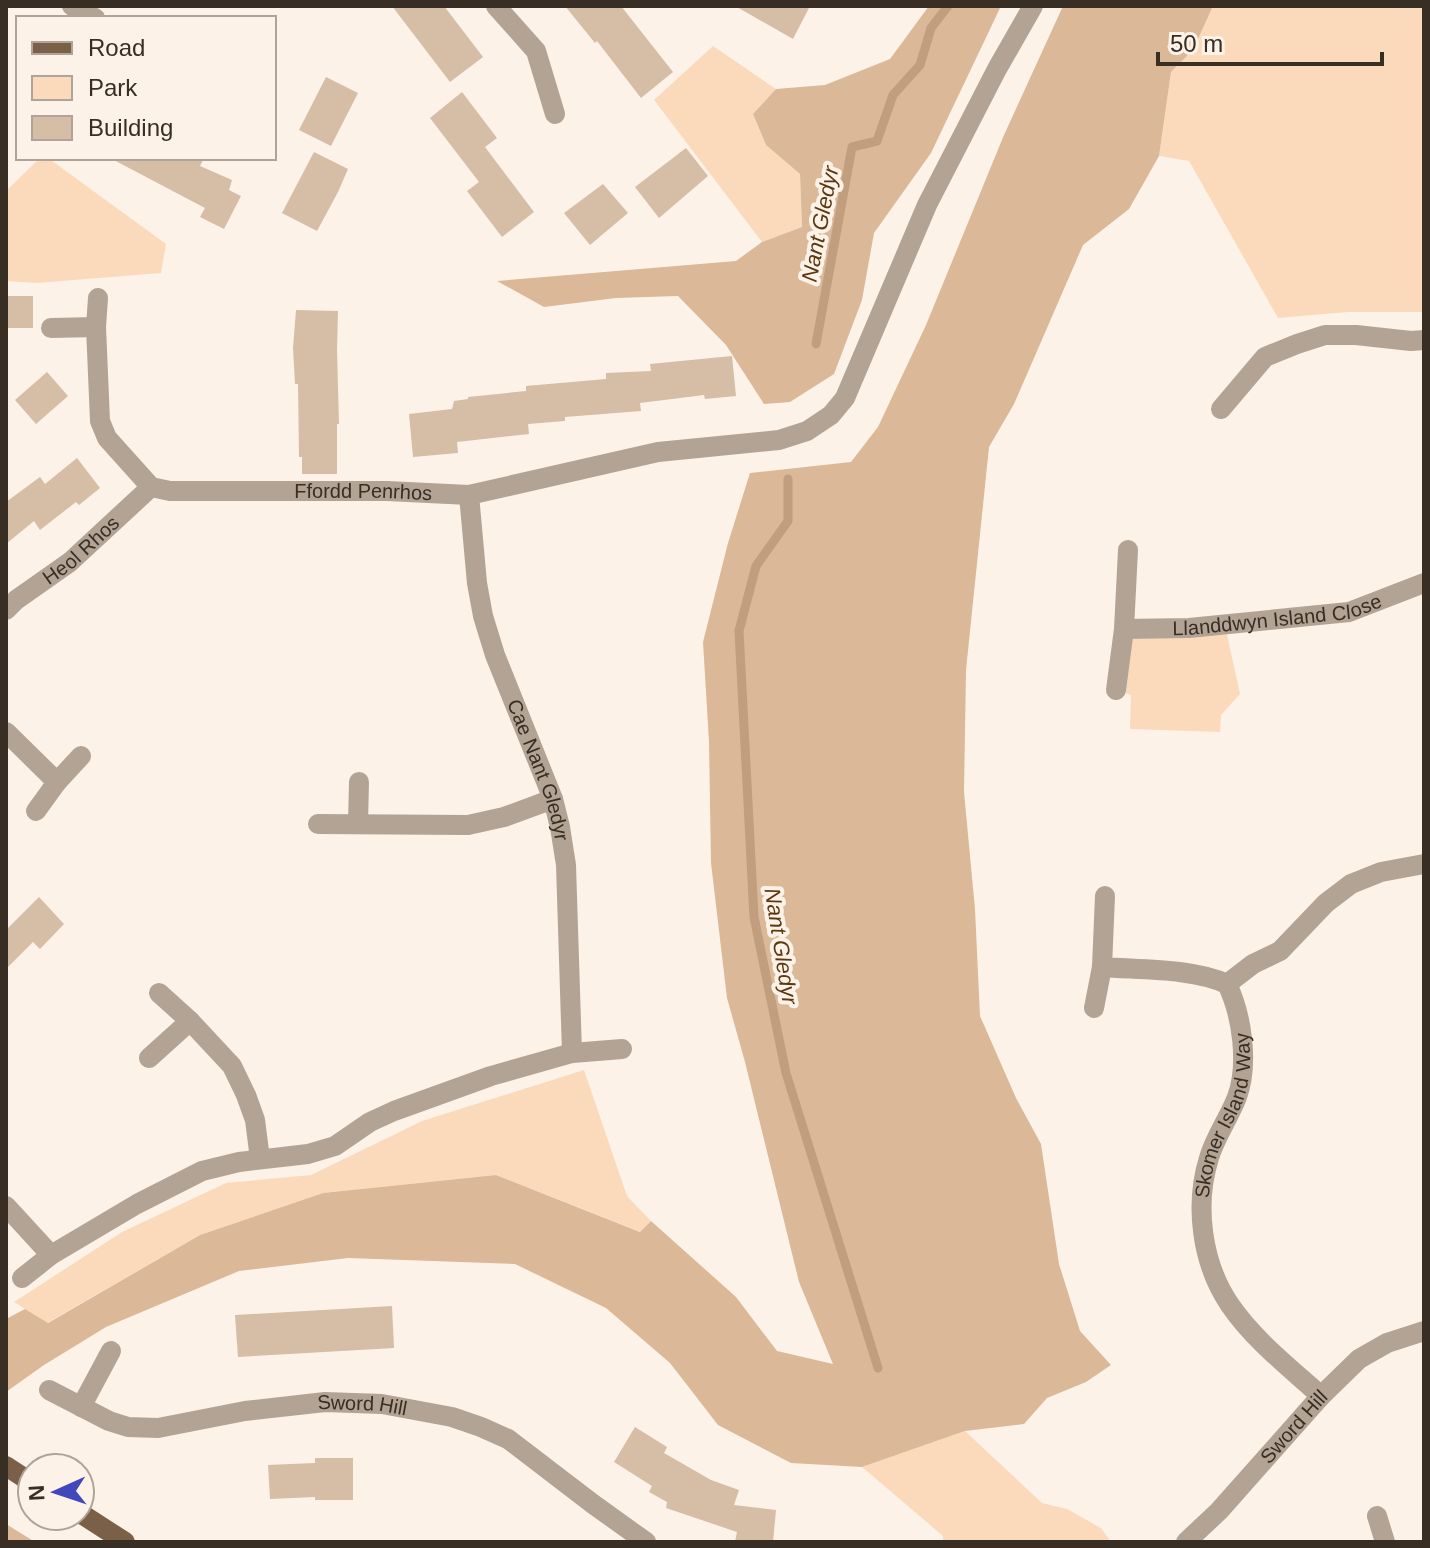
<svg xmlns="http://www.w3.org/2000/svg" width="1430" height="1548" font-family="Arial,sans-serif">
<rect width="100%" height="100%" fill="#fcf2e8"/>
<!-- green -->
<g fill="#fbdabc">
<path d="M 1213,6 L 1424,6 L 1424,312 L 1348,312 L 1278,318 L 1189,161 L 1159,156 L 1171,72 L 1193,50 Z"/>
<path d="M 713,46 L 776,89 L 753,114 L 766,145 L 800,174 L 802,227 L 762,242 L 654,100 Z"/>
<path d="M 40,158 L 48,158 L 166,244 L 161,273 L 37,283 L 6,281 L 6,191 Z"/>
<path d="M 1225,625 L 1240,694 L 1221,715 L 1220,732 L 1130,729 L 1131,695 L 1116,690 L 1124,629 Z"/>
<path d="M 584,1070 L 627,1196 L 651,1221 L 641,1232 L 496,1175 L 323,1193 L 200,1235 L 47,1323 L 14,1302 L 122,1232 L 226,1183 L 311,1175 L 422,1121 Z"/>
<path d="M 965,1431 L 1042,1503 L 1067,1509 L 1101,1528 L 1111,1542 L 943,1542 L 943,1536 L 862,1467 Z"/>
</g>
<!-- forest -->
<g fill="#dbb897">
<path d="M 929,6 L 1001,6 L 931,153 L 874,233 L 862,300 L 834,374 L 790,402 L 764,404 L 726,345 L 678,296 L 616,298 L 544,307 L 497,281 L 736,261 L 762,242 L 802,227 L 800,174 L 766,145 L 753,114 L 776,89 L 825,85 L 890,59 Z"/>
<path d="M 1063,6 L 1213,6 L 1193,50 L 1171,72 L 1159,156 L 1129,209 L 1083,245 L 1014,404 L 989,447 L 966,670 L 964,792 L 975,909 L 980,1016 L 1016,1098 L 1041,1144 L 1059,1264 L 1080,1331 L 1111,1365 L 1086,1382 L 1047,1398 L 1024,1424 L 965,1431 L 862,1467 L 791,1463 L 718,1425 L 670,1363 L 606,1308 L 515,1264 L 348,1258 L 239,1271 L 106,1327 L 44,1365 L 6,1392 L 6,1319 L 25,1309 L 48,1323 L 200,1235 L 323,1193 L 496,1175 L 640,1232 L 651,1221 L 736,1297 L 777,1351 L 833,1364 L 799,1282 L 745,1062 L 727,998 L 711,863 L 709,742 L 703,642 L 728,543 L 750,473 L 851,462 L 878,427 L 926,325 L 1004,135 Z"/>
<path d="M 6,1524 L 35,1542 L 6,1542 Z"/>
</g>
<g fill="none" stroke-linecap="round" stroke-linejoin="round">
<!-- stream -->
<g stroke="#c09e7e" stroke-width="9">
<path d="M 816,344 L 852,147 L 877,141 L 893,95 L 920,65 L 931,28 L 948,6"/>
<path d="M 788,479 L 788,521 L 756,566 L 739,631 L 754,917 L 786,1073 L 878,1368"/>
</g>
</g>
<!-- building -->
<g fill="#d6bda5">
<path d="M 392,6 L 444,6 L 483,57 L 450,82 Z"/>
<path d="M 565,6 L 621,6 L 673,72 L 641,98 L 597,41 L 595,43 Z"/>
<path d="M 735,6 L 810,6 L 793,39 Z"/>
<path d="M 326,77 L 358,93 L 331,146 L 299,130 Z"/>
<path d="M 462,92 L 497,138 L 485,147 L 534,212 L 502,237 L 467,191 L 479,182 L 430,118 Z"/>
<path d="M 686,148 L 708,176 L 659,218 L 635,187 Z"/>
<path d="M 314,152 L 348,169 L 338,192 L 317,231 L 282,213 Z"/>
<path d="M 110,158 L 204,158 L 200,166 L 232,180 L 229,190 L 241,196 L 224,229 L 200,217 L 205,208 Z"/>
<path d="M 603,184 L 628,213 L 590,245 L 564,213 Z"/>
<rect x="6" y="296" width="27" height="32"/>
<path d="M 296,310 L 338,311 L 337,350 L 339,424 L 337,424 L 337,474 L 302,474 L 302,457 L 299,457 L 298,384 L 295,384 L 293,348 Z"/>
<path d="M 732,356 L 736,396 L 705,399 L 704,395 L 640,403 L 641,411 L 565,417 L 565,421 L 528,424 L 529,434 L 457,442 L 458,453 L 413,457 L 409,414 L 452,409 L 454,401 L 468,399 L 468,397 L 526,391 L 526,386 L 606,379 L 606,373 L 651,371 L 650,364 Z"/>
<path d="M 47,372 L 68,396 L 36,424 L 15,400 Z"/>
<path d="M 77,458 L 100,488 L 79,505 L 76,502 L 40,530 L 34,521 L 6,544 L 6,502 L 40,477 L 45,484 Z"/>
<path d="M 39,897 L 64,924 L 40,949 L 33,942 L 6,969 L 6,930 Z"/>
<path d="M 392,1306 L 394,1348 L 238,1357 L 235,1315 Z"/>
<path d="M 635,1427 L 667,1447 L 664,1453 L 711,1480 L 739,1490 L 734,1505 L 776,1510 L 773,1542 L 735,1542 L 737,1532 L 666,1508 L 667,1502 L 649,1492 L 652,1486 L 614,1462 Z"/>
<path d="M 315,1458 L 353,1458 L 353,1500 L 315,1500 L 315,1497 L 270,1499 L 268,1465 L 315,1463 Z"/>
</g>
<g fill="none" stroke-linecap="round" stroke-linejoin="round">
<!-- minor -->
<g stroke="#b2a395" stroke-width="20">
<path d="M 72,6 L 95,18"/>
<path d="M 496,6 L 536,51 L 555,114"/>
<path id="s1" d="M 98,298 L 96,327 L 100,421 L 107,438 L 151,487 L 170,491 L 387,491 L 469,495 L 658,452 L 779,440 L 807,431 L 831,415 L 845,398 L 927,205 L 997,69 L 1033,6"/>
<path d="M 51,328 L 96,327"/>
<path d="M 1221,409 L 1265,357 L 1297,344 L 1325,335 L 1356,335 L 1411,341 L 1424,340"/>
<path id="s2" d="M 469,495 L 477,583 L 483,616 L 495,655 L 553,799 L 560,827 L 566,865 L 572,1053"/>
<path id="s3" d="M 6,610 L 16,600 L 70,562 L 151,487"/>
<path id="s4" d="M 1124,629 L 1189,628 L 1349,612 L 1424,583"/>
<path d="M 1116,690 L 1124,629 L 1128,550"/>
<path d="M 6,732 L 57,782 L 81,756"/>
<path d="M 36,811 L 57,782"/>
<path d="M 318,824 L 468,825 L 504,817 L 553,799"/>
<path d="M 358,824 L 359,782"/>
<path d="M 1105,896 L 1102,967 C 1140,970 1193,968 1227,984"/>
<path d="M 159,993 L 190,1021 L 232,1066 L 246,1095 L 255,1120 L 260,1159"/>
<path d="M 1094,1008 L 1102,967"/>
<path d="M 149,1058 L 190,1021"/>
<path d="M 6,1206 L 51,1255"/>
<path d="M 22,1278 L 51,1255 L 137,1204 L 202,1171 L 239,1162 L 308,1154 L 335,1146 L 370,1122 L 394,1111 L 491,1076 L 572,1053 L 622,1049"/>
<path id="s5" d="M 49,1390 L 109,1421 L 128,1427 L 158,1428 L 245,1411 L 325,1402 L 382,1404 L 452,1417 L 481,1427 L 508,1439 L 593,1504 L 646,1542"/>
<path id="s6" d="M 1321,1396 C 1290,1368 1254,1340 1230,1305 C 1202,1264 1194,1206 1209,1158 C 1215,1137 1229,1118 1237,1097 C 1249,1064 1242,1015 1227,984 L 1253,964 L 1280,951 L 1326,903 L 1351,884 L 1381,872 L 1424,864"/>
<path d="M 81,1407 L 111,1351"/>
<path d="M 1377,1516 L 1385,1542"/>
<path id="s7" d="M 1186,1542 L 1219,1511 L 1321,1396 L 1359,1359 L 1387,1343 L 1424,1331"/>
</g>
<!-- major -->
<g stroke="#7a6046" stroke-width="20">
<path d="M 6,1466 L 32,1483"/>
<path d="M 80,1513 L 125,1542"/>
</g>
</g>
<g text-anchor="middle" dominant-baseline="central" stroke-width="8" stroke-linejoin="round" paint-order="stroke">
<!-- street labels -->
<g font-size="20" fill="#382e24" stroke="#fcf2e8">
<text stroke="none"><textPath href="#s1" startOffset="420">Ffordd Penrhos</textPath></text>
<text stroke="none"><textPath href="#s3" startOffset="96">Heol Rhos</textPath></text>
<text stroke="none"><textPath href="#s4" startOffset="154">Llanddwyn Island Close</textPath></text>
<text stroke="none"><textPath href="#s2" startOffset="286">Cae Nant Gledyr</textPath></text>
<text stroke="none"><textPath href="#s6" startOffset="328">Skomer Island Way</textPath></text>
<text stroke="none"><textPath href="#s5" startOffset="324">Sword Hill</textPath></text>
<text stroke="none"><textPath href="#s7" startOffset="158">Sword Hill</textPath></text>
</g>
<!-- water labels -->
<g font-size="22" font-style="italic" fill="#5b3811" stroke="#fcf2e8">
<text transform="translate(820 224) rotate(-79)">Nant Gledyr</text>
<text transform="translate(781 946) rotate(81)">Nant Gledyr</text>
</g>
</g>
<!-- border -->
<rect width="1430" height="1548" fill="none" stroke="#382e24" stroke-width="16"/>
<!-- legend -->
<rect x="16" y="16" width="260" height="144" fill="#fcf2e8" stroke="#aea49a" stroke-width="2"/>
<rect x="32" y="42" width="40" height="12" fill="#7a6046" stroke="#aea49a" stroke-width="2"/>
<text x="88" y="56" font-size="24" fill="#382e24">Road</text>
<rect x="32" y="76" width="40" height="24" fill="#fbdabc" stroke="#aea49a" stroke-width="2"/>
<text x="88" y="96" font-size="24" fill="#382e24">Park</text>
<rect x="32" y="116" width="40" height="24" fill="#d6bda5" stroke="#aea49a" stroke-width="2"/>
<text x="88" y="136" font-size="24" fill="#382e24">Building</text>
<!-- north arrow -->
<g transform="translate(56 1492) rotate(267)"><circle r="38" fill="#fcf2e8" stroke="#aea49a" stroke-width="2"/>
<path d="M0-6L14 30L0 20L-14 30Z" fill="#4247bc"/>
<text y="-12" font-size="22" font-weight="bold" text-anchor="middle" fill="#382e24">N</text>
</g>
<!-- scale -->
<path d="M1158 52v12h224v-12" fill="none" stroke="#382e24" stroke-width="4"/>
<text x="1170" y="52" font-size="24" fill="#382e24" stroke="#fcf2e8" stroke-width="6" paint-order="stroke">50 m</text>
</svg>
